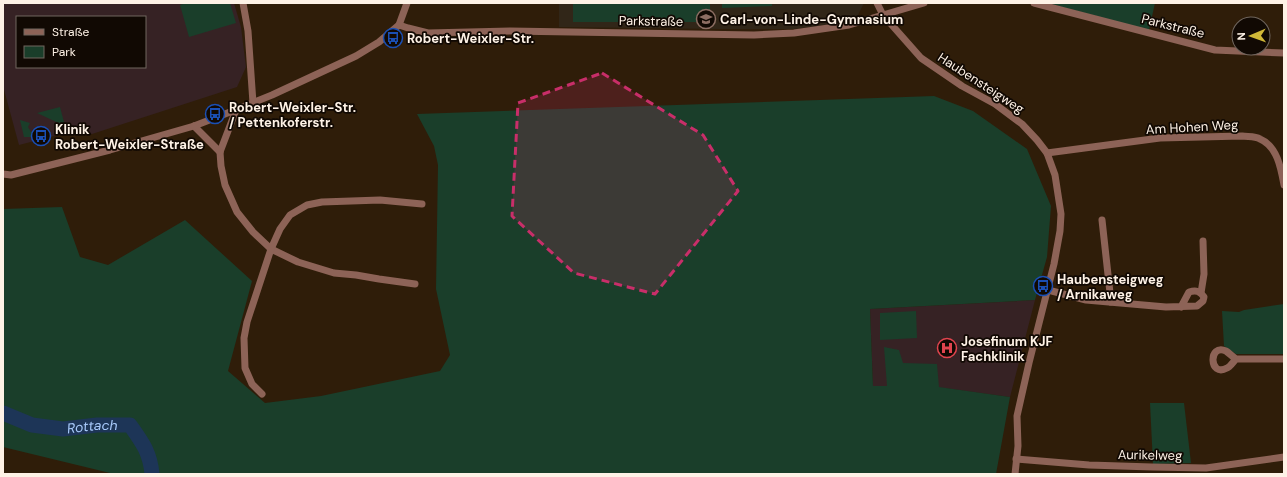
<svg xmlns="http://www.w3.org/2000/svg" width="1287" height="477" font-family="'DM Sans',sans-serif">
<rect width="100%" height="100%" fill="#2f1d09"/>
<!-- education -->
<path fill="#312618" d="M 559,3 L 864,3 L 858,15 L 849,22 L 794,29 L 719,29 L 559,27 Z"/>
<!-- medical -->
<g fill="#362224" fill-rule="evenodd">
<path d="M 3,3 L 234,3 L 241,27 L 246,67 L 237,87 L 92,134 L 73,131 L 19,145 L 3,86 ZM 17,17 L 145,17 L 145,67 L 17,67 Z"/>
<path d="M 1035,300 L 1010,397 L 944,388 L 873,386 L 870,309 Z"/>
</g>
<!-- green -->
<g fill="#1a3e2a">
<path d="M 186,3 L 230,3 L 236,23 L 189,37 L 180,5 Z"/>
<rect x="573" y="3" width="137" height="19"/>
<path d="M 722,3 L 772,3 L 772,6 L 722,8 Z"/>
<path d="M 1047,3 L 1155,3 L 1149,30 Z"/>
<path d="M 934,96 L 973,111 L 1027,149 L 1051,206 L 1047,257 L 1035,300 L 870,309 L 873,386 L 887,386 L 884,347 L 899,350 L 903,363 L 937,364 L 939,387 L 1010,397 L 996,474 L 110,474 L 110,473 L 3,447 L 3,209 L 62,207 L 80,257 L 108,265 L 185,220 L 252,281 L 228,371 L 265,403 L 321,396 L 440,371 L 450,355 L 436,289 L 438,165 L 434,146 L 417,114 Z"/>
<path d="M 60,107 L 65,126 L 37,113 Z"/>
<path d="M 20,120 L 30,123 L 28,127 L 31,132 L 35,131 L 38,126 L 42,127 L 38,137 L 24,137 Z"/>
<path d="M 1284,304 L 1284,354 L 1236,354 L 1224,346 L 1222,311 L 1239,312 L 1244,310 Z"/>
<path d="M 916,311 L 917,338 L 880,340 L 880,313 Z"/>
<path d="M 1150,403 L 1184,403 L 1191,463 L 1153,464 Z"/>
</g>
<g fill="none" stroke-linecap="round" stroke-linejoin="round">
<!-- river -->
<path stroke="#1d3557" stroke-width="15" id="s1" d="M 3,413 L 32,425 L 63,429 L 97,425 L 130,425 C 142,442 150,452 152,474"/>
<!-- street -->
<g stroke="#8d6357" stroke-width="7">
<path d="M 243,3 L 248,31 L 253,103"/>
<path d="M 877,3 L 883,15 L 921,58 L 962,86 L 995,104 L 1022,124 L 1037,140 L 1047,153 L 1055,175 L 1061,214 L 1060,231 L 1054,264 L 1029,363 L 1017,416 L 1018,446 L 1015,474"/>
<path d="M 1034,3 L 1215,50 L 1284,53"/>
<path d="M 399,25 L 408,28 L 428,33 L 510,31 L 754,35 L 794,33 L 849,25 L 924,3"/>
<path d="M 236,110 L 220,152 L 221,166 L 225,185 L 237,212 L 253,232 L 271,249 L 298,262 L 334,273 L 356,275 L 379,279 L 415,284"/>
<path d="M 194,126 L 220,152"/>
<path d="M 1047,153 L 1160,138 L 1242,136 C 1248,137 1255,136 1260,139 C 1277,146 1281,168 1284,185"/>
<path d="M 3,174 L 11,175 L 110,150 L 194,126 L 225,114 L 272,95 L 356,56 L 379,42 L 399,25 L 407,3"/>
<path d="M 1102,220 L 1111,302"/>
<path d="M 1048,290 L 1086,300 L 1166,307 L 1197,306 L 1203,301 L 1204,297 C 1200,291 1196,290 1189,292 L 1181,307"/>
<path d="M 1201,293 L 1204,274 L 1203,241"/>
<path d="M 1236,359 C 1233,362 1230,367 1227,368 C 1209,378 1208,343 1226,351 C 1229,353 1233,357 1236,359 L 1284,359"/>
<path d="M 262,394 L 252,384 L 245,368 L 244,338 L 247,322 L 271,249 L 280,229 L 290,215 L 307,205 L 322,202 L 380,200 L 422,204"/>
<path d="M 1016,459 L 1089,465 L 1152,467 L 1206,468 L 1284,457"/>
</g>
</g>
<!-- marked area -->
<path fill="#c82e69" fill-opacity="0.2" stroke="#c82e69" stroke-width="3" stroke-dasharray="8 5" stroke-linejoin="round" d="M 602,73 L 703,135 L 738,191 L 655,294 L 574,273 L 512,216 L 518,103 Z"/>
<!-- icons -->
<defs>
<symbol id="school-ring" viewBox="-11 -11 22 22"><circle r="9.5" fill="#110903" stroke="#8d6e63" stroke-width="1.5"/><path d="M0-5L7-2L0 1L-7-2ZM-4 1L0 2.5L4 1V4Q0 6-4 4Z" fill="#8d6e63"/></symbol>
<symbol id="bus-ring" viewBox="-11 -11 22 22"><circle r="9.5" fill="#110903" stroke="#1a4fb4" stroke-width="1.5"/><path d="M-5-6H5V4H4V6H2V4H-2V6H-4V4H-5ZM-3.5-4V0h7V-4ZM-3.5 1.2v1.5H-2V1.2ZM2 1.2v1.5H3.5V1.2Z" fill="#1a4fb4"/></symbol>
<symbol id="hospital-ring" viewBox="-11 -11 22 22"><circle r="9.5" fill="#110903" stroke="#e0444e" stroke-width="1.5"/><path d="M-5-5h3v3.5h4V-5h3V5h-3V1.5h-4V5h-3Z" fill="#e0444e"/></symbol>
</defs>
<g fill-rule="evenodd">
<use href="#school-ring" x="695" y="8" width="22" height="22"/>
<use href="#bus-ring" x="382" y="27" width="22" height="22"/>
<use href="#bus-ring" x="204" y="103" width="22" height="22"/>
<use href="#bus-ring" x="30" y="125" width="22" height="22"/>
<use href="#bus-ring" x="1032" y="275" width="22" height="22"/>
<use href="#hospital-ring" x="936" y="337" width="22" height="22"/>
</g>
<g text-anchor="middle" dominant-baseline="central" stroke-width="3.5" stroke-linejoin="round" paint-order="stroke">
<!-- poi labels -->
<g font-size="13" font-weight="bold" fill="#fef2e6" stroke="#110903" text-anchor="start">
<text x="720" y="19">Carl-von-Linde-Gymnasium</text>
<text x="407" y="38">Robert-Weixler-Str.</text>
<text x="229" y="107">Robert-Weixler-Str.<tspan x="229" dy="15">/ Pettenkoferstr.</tspan></text>
<text x="55" y="129">Klinik<tspan x="55" dy="15">Robert-Weixler-Straße</tspan></text>
<text x="1057" y="279">Haubensteigweg<tspan x="1057" dy="15">/ Arnikaweg</tspan></text>
<text x="961" y="341">Josefinum KJF<tspan x="961" dy="15">Fachklinik</tspan></text>
</g>
<!-- street labels -->
<g font-size="13" fill="#fef2e6" stroke="#110903">
<text transform="translate(651 21) rotate(1)">Parkstraße</text>
<text transform="translate(1173 26) rotate(14)">Parkstraße</text>
<text transform="translate(981 83) rotate(33)">Haubensteigweg</text>
<text transform="translate(1192 127) rotate(-3)">Am Hohen Weg</text>
<text transform="translate(1150 455) rotate(1)">Aurikelweg</text>
</g>
<!-- water labels -->
<g font-size="14" font-style="italic" fill="#a7c9fa" stroke="#110903">
<text stroke="none"><textPath href="#s1" startOffset="92">Rottach</textPath></text>
</g>
</g>
<!-- border -->
<rect width="1287" height="477" fill="none" stroke="#fef2e6" stroke-width="8"/>
<!-- legend -->
<rect x="16" y="16" width="130" height="52" fill="#110903" stroke="#70665e"/>
<rect x="24" y="29" width="20" height="6" fill="#8d6357" stroke="#70665e"/>
<text x="52" y="36" font-size="12" fill="#fef2e6">Straße</text>
<rect x="24" y="46" width="20" height="12" fill="#1a3e2a" stroke="#70665e"/>
<text x="52" y="56" font-size="12" fill="#fef2e6">Park</text>
<!-- north arrow -->
<g transform="translate(1251 36) rotate(268)"><circle r="19" fill="#110903" stroke="#70665e"/>
<path d="M0-3L7 15L0 10L-7 15Z" fill="#d0b837"/>
<text y="-6" font-size="11" font-weight="bold" text-anchor="middle" fill="#fef2e6">N</text>
</g>
</svg>
